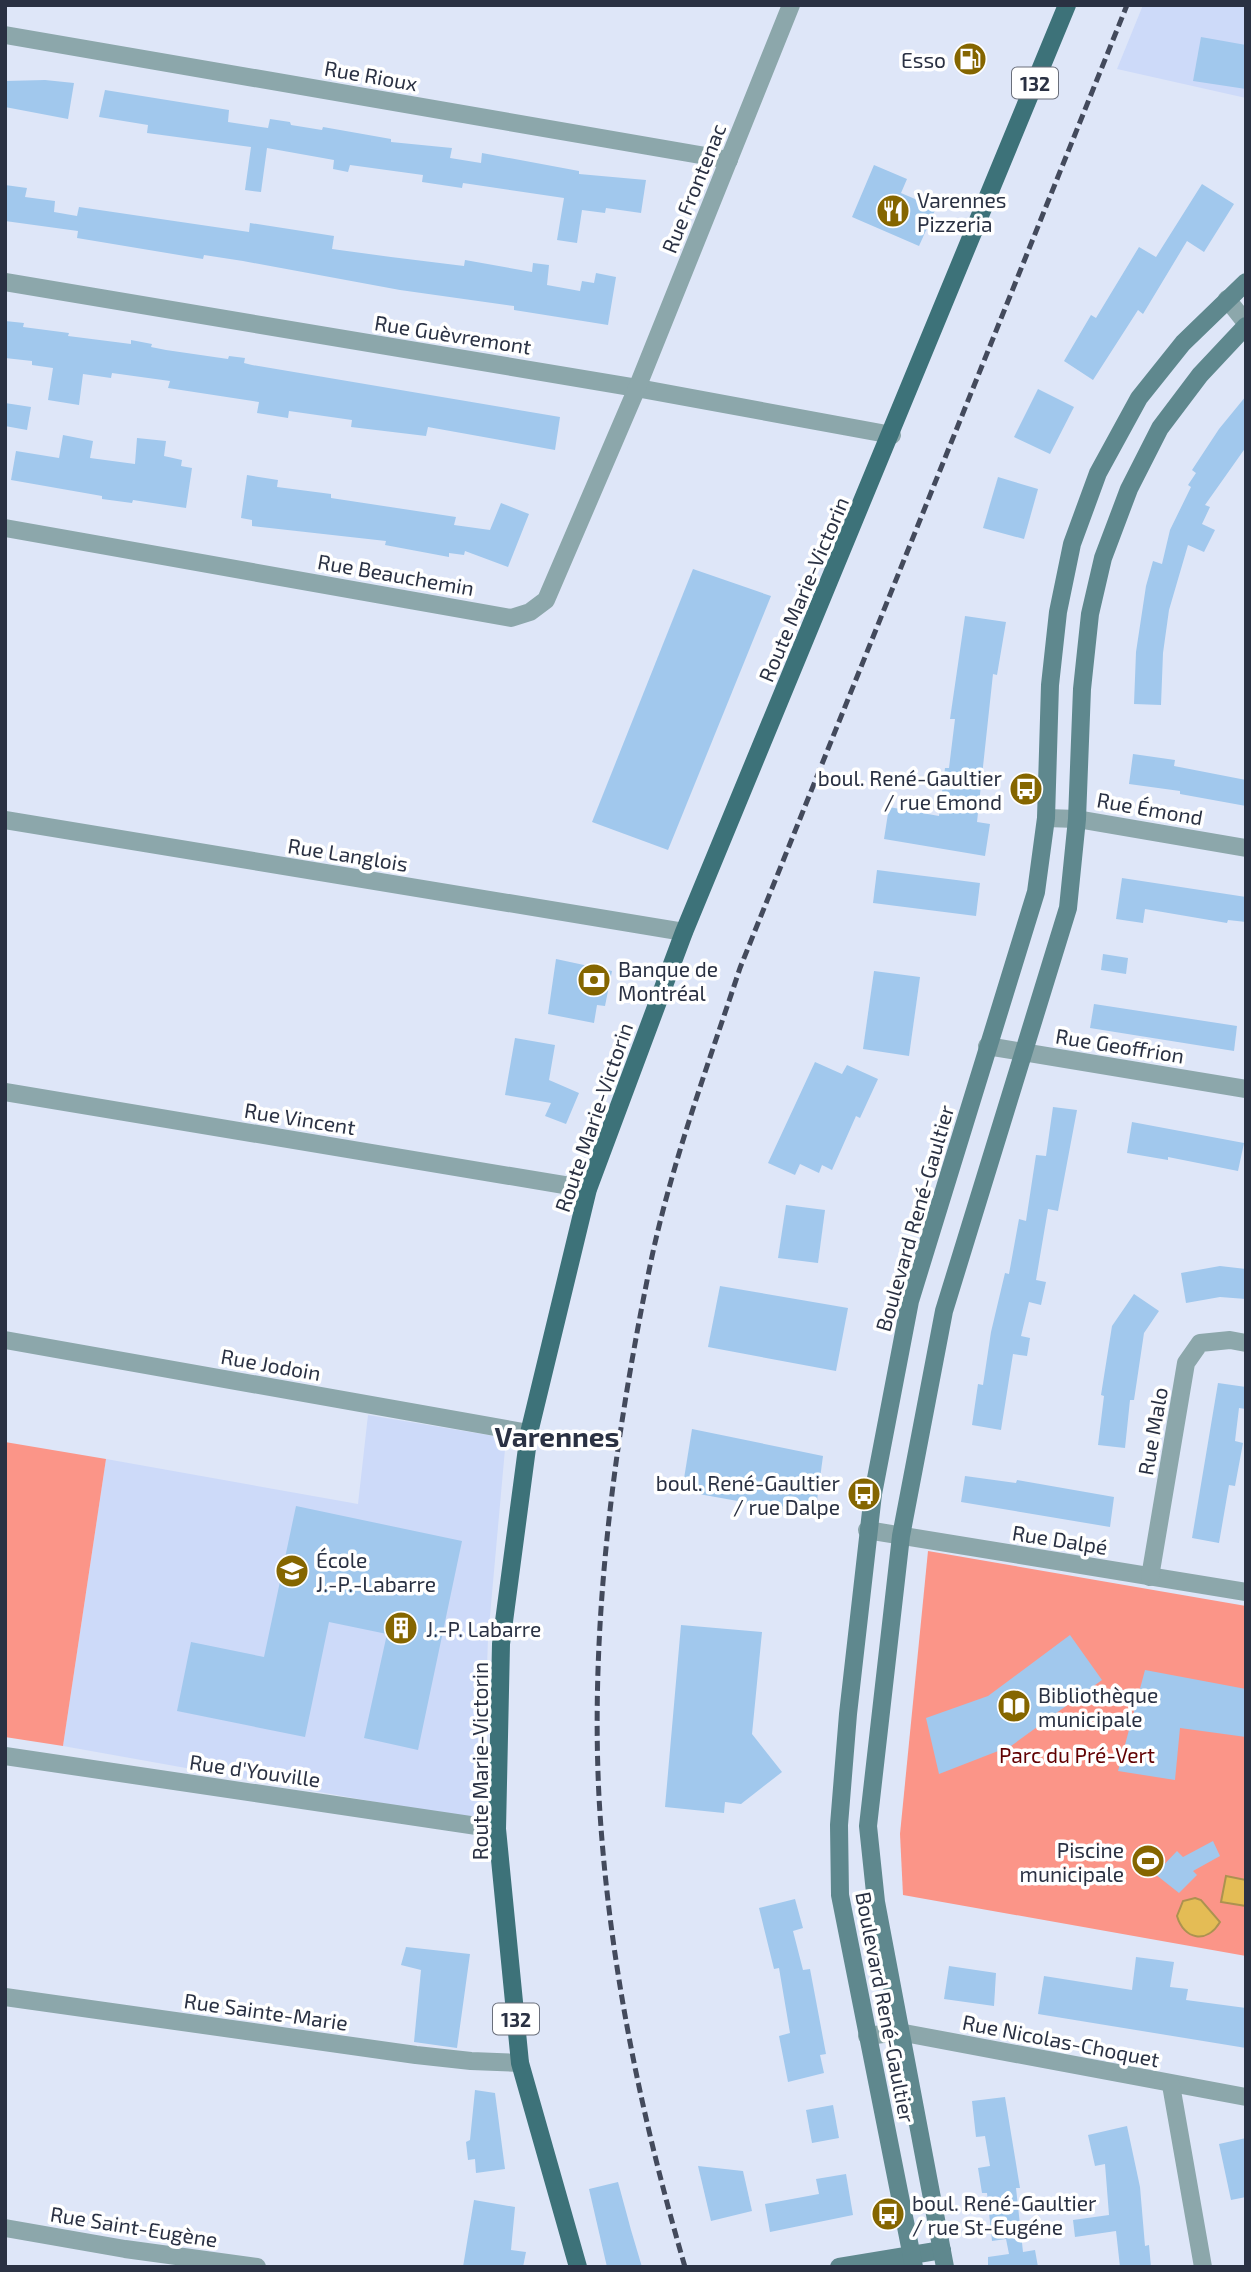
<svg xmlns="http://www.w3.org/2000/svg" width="1251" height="2272" font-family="'Exo 2',sans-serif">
<rect width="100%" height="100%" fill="#dee6f8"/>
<!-- built -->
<g fill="#cddaf9">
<path d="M 1143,5 L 1246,5 L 1246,98 L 1117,69 Z"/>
<path d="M 368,1415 L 506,1438 L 488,1638 L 482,1821 L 63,1746 L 106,1459 L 358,1504 Z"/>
</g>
<!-- green -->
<g fill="#fb9588">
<path d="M 5,1442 L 106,1459 L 63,1746 L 5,1737 Z"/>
<path d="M 928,1551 L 1246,1606 L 1246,1956 L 903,1895 L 900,1834 Z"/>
</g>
<!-- water -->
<g fill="#e4bc55" stroke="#ac9250" stroke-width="2">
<path d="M 1226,1876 L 1246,1880 L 1246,1906 L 1221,1902 Z"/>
<path d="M 1195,1898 L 1201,1900 L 1220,1922 C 1207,1944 1184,1940 1177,1916 L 1183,1901 Z"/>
</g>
<!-- building -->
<g fill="#a1c8ed">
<path d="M 1201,37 L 1246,45 L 1246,89 L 1193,81 Z"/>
<path d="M 45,80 L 74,83 L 68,119 L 5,107 L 5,81 Z"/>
<path d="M 105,90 L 229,110 L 228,122 L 268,128 L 270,119 L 290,122 L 291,125 L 322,130 L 323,127 L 391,139 L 391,142 L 452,148 L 450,158 L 481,163 L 482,153 L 579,171 L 579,174 L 646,180 L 641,213 L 606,208 L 605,213 L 582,210 L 577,243 L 557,240 L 564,198 L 463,183 L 462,188 L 422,182 L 423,175 L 350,165 L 348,172 L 333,169 L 334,160 L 267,148 L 261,192 L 245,190 L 251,147 L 147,133 L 148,125 L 99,117 Z"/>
<path d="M 874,165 L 907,179 L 901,193 L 936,208 L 919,246 L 852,217 Z"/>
<path d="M 1202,184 L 1234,204 L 1204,252 L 1187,241 L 1143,314 L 1138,310 L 1093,380 L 1064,361 L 1091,315 L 1096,318 L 1139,247 L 1156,257 Z"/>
<path d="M 5,185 L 27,188 L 25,197 L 55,201 L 54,212 L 77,216 L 79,207 L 249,232 L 250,223 L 334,236 L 332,249 L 391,257 L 464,266 L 465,260 L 532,272 L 533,263 L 549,265 L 547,285 L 580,291 L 582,281 L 594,283 L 596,273 L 616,277 L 608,325 L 514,310 L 514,306 L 400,290 L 243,261 L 204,255 L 203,259 L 77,238 L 78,231 L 5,221 Z"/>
<path d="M 5,321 L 24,323 L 23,327 L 69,333 L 68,336 L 131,344 L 131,340 L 152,344 L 151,347 L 166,350 L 228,359 L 229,356 L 245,358 L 244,363 L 252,365 L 560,417 L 555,450 L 428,427 L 426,436 L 351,427 L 352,420 L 289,411 L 288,418 L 257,413 L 259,402 L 168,388 L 170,381 L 112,373 L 111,378 L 83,374 L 79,405 L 48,400 L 53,368 L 32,365 L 32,361 L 5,358 Z"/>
<path d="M 1038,389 L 1074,407 L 1050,454 L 1014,437 Z"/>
<path d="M 1246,396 L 1246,447 L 1205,505 L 1210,507 L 1202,524 L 1215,530 L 1204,552 L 1188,545 L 1169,610 L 1163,653 L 1161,705 L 1134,704 L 1136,652 L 1146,586 L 1153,561 L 1162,564 L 1170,530 L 1191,487 L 1188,485 L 1196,473 L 1192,470 L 1219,429 Z"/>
<path d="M 5,403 L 31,407 L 27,430 L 5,426 Z"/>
<path d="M 63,435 L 93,441 L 90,458 L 135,464 L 137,438 L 166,441 L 164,456 L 182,460 L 181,466 L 192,468 L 186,508 L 133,500 L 132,503 L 102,499 L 102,496 L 11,480 L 16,451 L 59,458 Z"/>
<path d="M 247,475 L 278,480 L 277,487 L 331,494 L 331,498 L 456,517 L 454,525 L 490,530 L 501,503 L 529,514 L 508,567 L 465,551 L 464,555 L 449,553 L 449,557 L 385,545 L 386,541 L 252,526 L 252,520 L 241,518 Z"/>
<path d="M 998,477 L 1038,489 L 1024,539 L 983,528 Z"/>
<path d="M 693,569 L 771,596 L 668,850 L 592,822 Z"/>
<path d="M 965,616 L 1006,622 L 997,675 L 993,674 L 977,822 L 990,824 L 985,856 L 884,839 L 889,807 L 939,816 L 945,768 L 949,768 L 955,719 L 950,719 Z"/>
<path d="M 1133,754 L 1175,760 L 1174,766 L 1246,780 L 1246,806 L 1180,794 L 1180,791 L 1129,784 Z"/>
<path d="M 877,870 L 980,883 L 976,916 L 873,903 Z"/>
<path d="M 1122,878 L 1246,897 L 1246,922 L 1228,920 L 1227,923 L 1145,909 L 1143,923 L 1116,919 Z"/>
<path d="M 1103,954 L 1128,958 L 1126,974 L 1101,970 Z"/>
<path d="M 556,959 L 612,971 L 605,1006 L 597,1005 L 594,1023 L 548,1014 Z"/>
<path d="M 874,971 L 920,977 L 909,1056 L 863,1049 Z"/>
<path d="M 1094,1004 L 1237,1026 L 1234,1051 L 1090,1028 Z"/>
<path d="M 515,1038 L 555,1045 L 549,1080 L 579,1093 L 566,1124 L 545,1116 L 551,1103 L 505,1095 Z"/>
<path d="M 815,1062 L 842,1074 L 847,1065 L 878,1079 L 860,1118 L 856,1116 L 832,1170 L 822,1165 L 819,1173 L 800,1164 L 795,1175 L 768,1163 Z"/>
<path d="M 1053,1107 L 1077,1110 L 1058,1211 L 1048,1209 L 1036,1280 L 1046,1282 L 1041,1305 L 1029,1302 L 1021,1336 L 1030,1338 L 1027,1356 L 1013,1354 L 1001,1430 L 972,1425 L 978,1384 L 983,1385 L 991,1332 L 1005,1273 L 1009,1274 L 1019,1219 L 1026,1221 L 1036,1155 L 1046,1156 Z"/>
<path d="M 1132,1122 L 1244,1143 L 1238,1171 L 1168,1157 L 1168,1160 L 1127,1153 Z"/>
<path d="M 786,1205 L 825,1210 L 818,1263 L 778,1258 Z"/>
<path d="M 1220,1266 L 1246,1269 L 1246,1299 L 1220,1297 L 1186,1303 L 1181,1273 Z"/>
<path d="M 720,1286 L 848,1308 L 836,1371 L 708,1347 Z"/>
<path d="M 1134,1294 L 1159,1311 L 1144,1333 L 1134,1400 L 1130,1400 L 1125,1448 L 1098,1445 L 1104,1396 L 1101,1395 L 1112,1326 Z"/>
<path d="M 1218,1383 L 1246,1387 L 1246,1409 L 1239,1408 L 1235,1441 L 1243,1443 L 1235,1486 L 1229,1485 L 1219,1543 L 1192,1538 Z"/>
<path d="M 692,1429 L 823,1456 L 815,1515 L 682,1491 Z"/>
<path d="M 965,1476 L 1016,1483 L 1017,1480 L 1114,1497 L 1110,1527 L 961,1502 Z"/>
<path d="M 296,1506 L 462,1541 L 418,1750 L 364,1738 L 387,1634 L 329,1622 L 305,1737 L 177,1711 L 191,1642 L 264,1657 Z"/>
<path d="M 681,1625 L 762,1632 L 752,1734 L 782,1772 L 741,1804 L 725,1802 L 724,1813 L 665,1807 Z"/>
<path d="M 1070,1635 L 1102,1680 L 1011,1746 L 939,1774 L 926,1718 L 988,1696 Z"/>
<path d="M 1145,1670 L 1246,1689 L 1246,1737 L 1180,1728 L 1175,1780 L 1118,1771 Z"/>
<path d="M 1213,1841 L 1220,1856 L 1193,1871 L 1197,1875 L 1179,1893 L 1155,1874 L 1177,1851 L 1183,1857 Z"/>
<path d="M 795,1899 L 803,1928 L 793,1931 L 803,1970 L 810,1969 L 826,2054 L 820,2055 L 824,2073 L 788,2082 L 779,2036 L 790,2033 L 779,1968 L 774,1969 L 759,1908 Z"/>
<path d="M 406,1947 L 470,1954 L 457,2048 L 414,2042 L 421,1970 L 401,1965 Z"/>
<path d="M 1136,1957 L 1174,1962 L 1170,1987 L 1188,1989 L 1186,2000 L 1246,2008 L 1246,2048 L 1038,2014 L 1044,1976 L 1132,1990 Z"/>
<path d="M 949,1966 L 996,1973 L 994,2006 L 944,1999 Z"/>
<path d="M 475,2090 L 495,2093 L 505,2169 L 476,2173 L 475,2159 L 468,2160 L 466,2142 L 470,2140 Z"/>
<path d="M 1005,2097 L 1020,2188 L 1016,2188 L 1023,2252 L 1035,2250 L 1038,2267 L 988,2267 L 988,2257 L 1009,2254 L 1006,2239 L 992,2241 L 987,2193 L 982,2193 L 978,2168 L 990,2166 L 985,2136 L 976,2137 L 972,2101 Z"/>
<path d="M 833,2105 L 839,2138 L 812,2143 L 806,2110 Z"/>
<path d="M 1127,2126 L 1140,2187 L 1145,2246 L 1149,2245 L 1151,2267 L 1120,2267 L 1116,2231 L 1075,2237 L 1073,2220 L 1109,2215 L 1105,2164 L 1095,2166 L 1088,2135 Z"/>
<path d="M 1246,2138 L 1246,2197 L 1231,2200 L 1219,2144 Z"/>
<path d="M 698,2166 L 743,2171 L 752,2211 L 711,2221 Z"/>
<path d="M 846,2174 L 853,2215 L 770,2232 L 765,2204 L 819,2194 L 816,2179 Z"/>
<path d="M 618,2182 L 631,2230 L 642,2267 L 607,2267 L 589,2189 Z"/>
<path d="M 474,2200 L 515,2207 L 511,2250 L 526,2252 L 523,2267 L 463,2267 Z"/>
</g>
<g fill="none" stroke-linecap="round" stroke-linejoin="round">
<!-- street -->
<g stroke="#8ca7ab" stroke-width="18">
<path d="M 5,35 L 729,160"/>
<path d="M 5,282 L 637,388 L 892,435"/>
<path d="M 1227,299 L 1246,323"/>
<path d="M 5,528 L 511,618 L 530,612 L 546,600 L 637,388 L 791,5"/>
<path d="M 1046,818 L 1077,819 L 1246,848"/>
<path d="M 5,820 L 684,932"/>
<path d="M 987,1046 L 1246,1089"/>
<path d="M 5,1092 L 588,1189"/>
<path d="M 5,1340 L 529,1433"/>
<path d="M 867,1530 L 1246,1592"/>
<path d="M 1150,1577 L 1186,1363 L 1200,1343 L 1230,1340 L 1246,1343"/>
<path d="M 5,1756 L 497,1829"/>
<path d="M 5,1997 L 416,2055 L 471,2061 L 520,2063"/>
<path d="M 867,2036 L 899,2032 L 1246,2097"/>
<path d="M 1171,2085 L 1203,2267"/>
<path d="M 5,2228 L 125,2249 L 257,2267"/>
</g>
<!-- secondary -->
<g stroke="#5f888e" stroke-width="18">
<path d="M 839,2267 L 942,2250"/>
<path d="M 914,2267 L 840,1895 L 839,1825 L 848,1714 L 873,1494 L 910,1301 L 1036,892 L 1046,818 L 1050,685 L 1058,612 L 1072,544 L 1098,473 L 1139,398 L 1183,343 L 1246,282"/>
<path d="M 945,2267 L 876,1902 L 868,1826 L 901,1536 L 944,1311 L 1068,908 L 1077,819 L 1082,689 L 1090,614 L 1103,558 L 1129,489 L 1160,428 L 1200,375 L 1246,326"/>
</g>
<!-- primary -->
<path stroke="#3d7279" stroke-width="18" d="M 578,2267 L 520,2063 L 497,1829 L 501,1644 L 529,1433 L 588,1189 L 684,932 L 1067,5"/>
<!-- rail -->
<path stroke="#434a5c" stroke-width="5" stroke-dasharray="10 5" stroke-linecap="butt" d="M 685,2267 C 640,2113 608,1957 599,1797 C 590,1618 615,1436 651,1261 C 672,1162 708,1065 740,968 L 1127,5"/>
</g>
<!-- icons -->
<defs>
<symbol id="fuel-disc" viewBox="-11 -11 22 22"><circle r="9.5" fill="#856600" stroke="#fff"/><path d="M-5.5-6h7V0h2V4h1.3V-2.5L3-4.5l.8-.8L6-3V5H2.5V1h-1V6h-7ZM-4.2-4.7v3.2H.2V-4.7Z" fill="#fff"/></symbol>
<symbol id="restaurant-disc" viewBox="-11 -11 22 22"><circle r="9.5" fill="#856600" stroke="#fff"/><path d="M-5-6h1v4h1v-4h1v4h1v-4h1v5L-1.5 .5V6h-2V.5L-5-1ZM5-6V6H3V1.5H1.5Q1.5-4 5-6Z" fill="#fff"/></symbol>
<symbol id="bus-disc" viewBox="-11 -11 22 22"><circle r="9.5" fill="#856600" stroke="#fff"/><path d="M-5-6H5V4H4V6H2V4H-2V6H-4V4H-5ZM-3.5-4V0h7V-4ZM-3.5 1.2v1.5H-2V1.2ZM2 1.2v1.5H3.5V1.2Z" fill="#fff"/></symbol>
<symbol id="bank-disc" viewBox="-11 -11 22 22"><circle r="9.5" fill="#856600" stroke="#fff"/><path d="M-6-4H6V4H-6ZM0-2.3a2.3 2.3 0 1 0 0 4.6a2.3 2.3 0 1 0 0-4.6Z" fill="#fff"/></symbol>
<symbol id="school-disc" viewBox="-11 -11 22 22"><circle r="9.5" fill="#856600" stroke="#fff"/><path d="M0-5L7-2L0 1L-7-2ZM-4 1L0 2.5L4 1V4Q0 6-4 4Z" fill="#fff"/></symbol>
<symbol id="building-disc" viewBox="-11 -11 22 22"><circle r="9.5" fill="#856600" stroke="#fff"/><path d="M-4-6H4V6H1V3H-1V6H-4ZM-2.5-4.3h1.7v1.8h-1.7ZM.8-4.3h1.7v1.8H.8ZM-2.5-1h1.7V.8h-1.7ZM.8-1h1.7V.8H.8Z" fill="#fff"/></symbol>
<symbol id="library-disc" viewBox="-11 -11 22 22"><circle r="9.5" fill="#856600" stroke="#fff"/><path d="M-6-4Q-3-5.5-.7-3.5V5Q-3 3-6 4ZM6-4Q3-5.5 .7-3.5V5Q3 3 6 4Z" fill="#fff"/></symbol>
<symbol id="stadium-disc" viewBox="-11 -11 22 22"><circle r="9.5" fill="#856600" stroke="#fff"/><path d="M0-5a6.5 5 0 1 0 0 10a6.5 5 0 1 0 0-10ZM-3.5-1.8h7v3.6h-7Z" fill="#fff"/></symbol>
</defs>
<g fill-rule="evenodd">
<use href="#fuel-disc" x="951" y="40" width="38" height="38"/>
<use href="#restaurant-disc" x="874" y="192" width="38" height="38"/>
<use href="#bus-disc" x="1007" y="770" width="38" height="38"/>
<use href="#bank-disc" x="575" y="961" width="38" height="38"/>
<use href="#bus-disc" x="845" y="1475" width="38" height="38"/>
<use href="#school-disc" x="273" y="1552" width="38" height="38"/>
<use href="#building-disc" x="382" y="1609" width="38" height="38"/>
<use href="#library-disc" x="995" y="1687" width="38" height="38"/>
<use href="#stadium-disc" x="1129" y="1842" width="38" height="38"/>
<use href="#bus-disc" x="869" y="2195" width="38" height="38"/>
</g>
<g text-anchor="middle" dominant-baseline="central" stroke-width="7" stroke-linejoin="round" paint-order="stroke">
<!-- shield labels -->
<g fill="#fff" stroke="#6a6f7b" stroke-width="2">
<rect x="1012" y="67.5" width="46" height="31" rx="5"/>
<rect x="493" y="2003.5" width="46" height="31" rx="5"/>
</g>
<g font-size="19" font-weight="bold" fill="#2a3143">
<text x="1035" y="83">132</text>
<text x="516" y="2019">132</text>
</g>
<!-- poi labels -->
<g font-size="21" fill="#2a3143" stroke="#fff" text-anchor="start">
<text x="946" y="59" text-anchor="end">Esso</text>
<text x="917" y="199">Varennes<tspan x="917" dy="24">Pizzeria</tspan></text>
<text x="1002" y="777" text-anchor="end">boul. René-Gaultier<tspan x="1002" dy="24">/ rue Emond</tspan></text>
<text x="618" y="968">Banque de<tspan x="618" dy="24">Montréal</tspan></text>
<text x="840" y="1482" text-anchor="end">boul. René-Gaultier<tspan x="840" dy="24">/ rue Dalpe</tspan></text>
<text x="316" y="1559">École<tspan x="316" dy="24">J.-P.-Labarre</tspan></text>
<text x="426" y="1628">J.-P. Labarre</text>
<text x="1038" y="1694">Bibliothèque<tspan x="1038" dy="24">municipale</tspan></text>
<text x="1124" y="1849" text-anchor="end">Piscine<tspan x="1124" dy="24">municipale</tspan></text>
<text x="912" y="2202">boul. René-Gaultier<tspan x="912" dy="24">/ rue St-Eugéne</tspan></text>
</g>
<!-- street labels -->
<g font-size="21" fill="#2a3143" stroke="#fff">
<text transform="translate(371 75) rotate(10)">Rue Rioux</text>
<text transform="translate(693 188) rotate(-68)">Rue Frontenac</text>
<text transform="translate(453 334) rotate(9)">Rue Guèvremont</text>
<text transform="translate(396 574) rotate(10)">Rue Beauchemin</text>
<text transform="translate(803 589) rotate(-67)">Route Marie-Victorin</text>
<text transform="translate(1150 808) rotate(10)">Rue Émond</text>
<text transform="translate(348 854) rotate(9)">Rue Langlois</text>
<text transform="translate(1120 1045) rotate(9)">Rue Geoffrion</text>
<text transform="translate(593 1117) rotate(-71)">Route Marie-Victorin</text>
<text transform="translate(300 1118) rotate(9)">Rue Vincent</text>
<text transform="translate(914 1218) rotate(-74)">Boulevard René-Gaultier</text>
<text transform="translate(271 1364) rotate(10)">Rue Jodoin</text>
<text transform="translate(1152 1431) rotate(-80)">Rue Malo</text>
<text transform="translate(1060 1539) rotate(9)">Rue Dalpé</text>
<text transform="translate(479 1761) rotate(-90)">Route Marie-Victorin</text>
<text transform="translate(255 1770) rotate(8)">Rue d'Youville</text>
<text transform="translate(886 2007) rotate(79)">Boulevard René-Gaultier</text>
<text transform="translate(266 2011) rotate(8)">Rue Sainte-Marie</text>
<text transform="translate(1061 2040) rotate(11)">Rue Nicolas-Choquet</text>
<text transform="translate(134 2226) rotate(9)">Rue Saint-Eugène</text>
</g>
<!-- park labels -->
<g font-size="21" fill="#610002" stroke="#fff">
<text x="1077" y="1754">Parc du Pré-Vert</text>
</g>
<!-- district labels -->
<g font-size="28" font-weight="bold" fill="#2a3143" stroke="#fff">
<text x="557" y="1436">Varennes</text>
</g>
</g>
<!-- border -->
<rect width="1251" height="2272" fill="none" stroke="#2a3143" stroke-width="14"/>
</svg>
